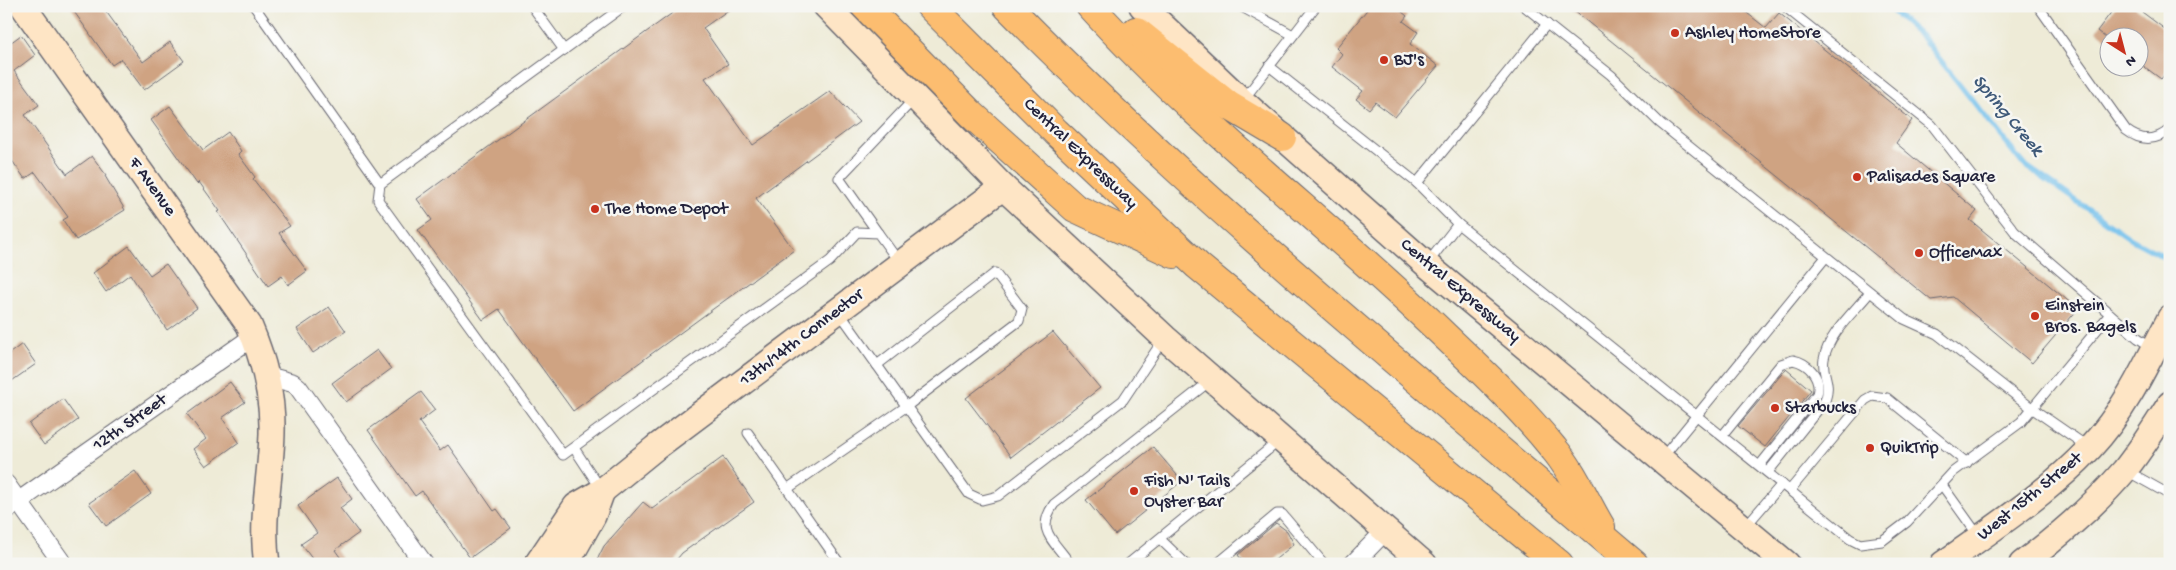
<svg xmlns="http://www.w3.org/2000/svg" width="2176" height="570" font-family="'Gochi Hand',sans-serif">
<rect width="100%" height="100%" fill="#f6f6f2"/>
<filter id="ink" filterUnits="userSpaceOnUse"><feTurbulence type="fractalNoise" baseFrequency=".02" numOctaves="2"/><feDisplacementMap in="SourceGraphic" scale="10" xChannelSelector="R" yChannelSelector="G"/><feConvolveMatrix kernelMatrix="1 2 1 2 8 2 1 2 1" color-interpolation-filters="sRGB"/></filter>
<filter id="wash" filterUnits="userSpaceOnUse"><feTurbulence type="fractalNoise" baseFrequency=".0096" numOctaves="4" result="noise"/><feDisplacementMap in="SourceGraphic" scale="20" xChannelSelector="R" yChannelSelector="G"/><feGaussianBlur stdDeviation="1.12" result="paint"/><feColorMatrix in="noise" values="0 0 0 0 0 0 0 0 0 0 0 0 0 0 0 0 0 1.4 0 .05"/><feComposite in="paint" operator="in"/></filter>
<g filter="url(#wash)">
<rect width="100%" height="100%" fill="#eeebd7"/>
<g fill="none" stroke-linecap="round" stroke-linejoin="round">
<!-- stream -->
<path stroke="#71c0ec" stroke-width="5.5" d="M 1887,6 L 1922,37 L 2022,163 L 2131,239 L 2170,260"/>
</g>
<g id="blocks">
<!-- building -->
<g fill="#cfa382">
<path d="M 70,6 L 102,6 L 143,62 L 170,42 L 184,61 L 144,90 L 121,59 L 112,65 Z"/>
<path d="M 682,6 L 734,6 L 703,28 L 728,64 L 705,78 L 753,145 L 830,91 L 859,122 L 756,198 L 794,250 L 573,411 L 499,309 L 483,320 L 418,230 L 432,220 L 417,199 Z"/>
<path d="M 1370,6 L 1395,6 L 1407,16 L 1403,21 L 1418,32 L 1410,44 L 1438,66 L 1395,117 L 1375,102 L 1369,109 L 1356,99 L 1363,91 L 1332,67 L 1342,54 L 1336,48 Z"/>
<path d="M 1568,6 L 1738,6 L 1766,28 L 1779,13 L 1912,120 L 1896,143 L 1977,211 L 1970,220 L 2078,309 L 2032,363 L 1953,297 L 1931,300 Z"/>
<path d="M 2116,6 L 2134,6 L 2170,33 L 2170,68 L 2161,79 L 2138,62 L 2138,38 L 2106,38 L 2097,31 Z"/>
<path d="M 21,35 L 35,55 L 14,71 L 39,105 L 25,115 L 67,174 L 92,156 L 106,175 L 105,176 L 125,210 L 76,240 L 63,220 L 68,217 L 35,172 L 25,179 L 6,152 L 6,46 Z"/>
<path d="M 170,106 L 203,150 L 228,132 L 241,151 L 238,154 L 255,177 L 253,179 L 290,226 L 279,233 L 307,271 L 288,285 L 282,276 L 268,286 L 218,212 L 220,211 L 199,182 L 197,184 L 151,120 Z"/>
<path d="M 129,246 L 150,275 L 166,264 L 197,308 L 167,330 L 130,274 L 106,292 L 93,273 Z"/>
<path d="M 329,307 L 346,331 L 313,353 L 297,329 Z"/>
<path d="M 1053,332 L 1100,388 L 1011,457 L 966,398 Z"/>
<path d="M 22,344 L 36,364 L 6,385 L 6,356 Z"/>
<path d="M 377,350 L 391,369 L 346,402 L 332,383 Z"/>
<path d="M 1786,369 L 1811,390 L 1765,447 L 1738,426 Z"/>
<path d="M 230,382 L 245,402 L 222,418 L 239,442 L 206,466 L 193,449 L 206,439 L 187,414 Z"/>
<path d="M 421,392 L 435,410 L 419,422 L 440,451 L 448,445 L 494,511 L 497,509 L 511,528 L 470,558 L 422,491 L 415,496 L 368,430 Z"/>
<path d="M 63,399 L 78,420 L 44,445 L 29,424 Z"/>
<path d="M 1153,447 L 1182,481 L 1115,535 L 1086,500 Z"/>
<path d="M 723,457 L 754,502 L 682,553 L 673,564 L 595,564 L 604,546 L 643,502 L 652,509 Z"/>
<path d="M 135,471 L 151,494 L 106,526 L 89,503 Z"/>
<path d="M 337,478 L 352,499 L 340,508 L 359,533 L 335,550 L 345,564 L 316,564 L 301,544 L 317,533 L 298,506 Z"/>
<path d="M 1276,523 L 1287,531 L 1294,544 L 1270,564 L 1245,564 L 1238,555 Z"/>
</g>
</g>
</g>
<g filter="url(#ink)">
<use href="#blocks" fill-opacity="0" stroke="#696872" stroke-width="1"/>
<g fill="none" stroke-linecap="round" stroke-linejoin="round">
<defs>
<g id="lane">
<path d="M 254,6 L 380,184 L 378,200 L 563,455 L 830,261 L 857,232 L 878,233 L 899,262"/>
<path d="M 532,6 L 564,50"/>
<path d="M 1240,6 L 1293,35"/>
<path d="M 1524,6 L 1611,75 L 1660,123 L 1904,319 L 1937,334 L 2033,409 L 2088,447"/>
<path d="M 1784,6 L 1932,125 L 2015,232 L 2138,338 L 2152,347"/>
<path d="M 2038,6 L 2126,130 C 2140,141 2156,142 2170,129"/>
<path d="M 1269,66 L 1417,183 L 1458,224 L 1427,264"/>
<path d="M 1244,99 L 1316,6"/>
<path d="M 1417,183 L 1547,24"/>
<path d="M 380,184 L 624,6"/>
<path d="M 1458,224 L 1850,539 L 1860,544 L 1882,541 L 1907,522 L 1953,472 L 2021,422 L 2110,314"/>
<path d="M 878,233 L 839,178 L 915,98"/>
<path d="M 839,312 L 969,494 L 982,500 L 998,496 L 1123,400 L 1163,340"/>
<path d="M 748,433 L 840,564"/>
<path d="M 1723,435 L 1781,364 L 1793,360 C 1808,363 1822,377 1817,394 L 1760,465"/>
<path d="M 574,448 L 601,489"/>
<path d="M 1662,458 L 1826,257"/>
<path d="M 2127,471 L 2170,495"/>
<path d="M 1768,472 L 1825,401 C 1832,381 1821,374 1824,359 C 1828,334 1855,311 1870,292"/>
<path d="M 1942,485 L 1980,538"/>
<path d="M 787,489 L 907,406 L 1019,321 L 1022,309 L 995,273 L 877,365"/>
<path d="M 1790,490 L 1865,400 L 1872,396 L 1887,398 L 1967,463"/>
<path d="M 1745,527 L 1782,484"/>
<path d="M 1160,539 L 1186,564"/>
<path d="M 1070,564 C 1054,540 1035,531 1054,504 L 1210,381"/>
<path d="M 1128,564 L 1279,441"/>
<path d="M 1217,564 L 1277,514 L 1282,514 L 1324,564"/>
</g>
<g id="street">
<path d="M 267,376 L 293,383 L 298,387 L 424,564"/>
<path d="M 6,484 L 63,564"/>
<path d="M 6,510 L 254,336"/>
<path d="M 1353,564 L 1385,531"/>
</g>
<g id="secondary">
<path d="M 23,6 L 249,325 C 264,360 273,395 272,433 C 271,477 260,520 267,564"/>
<path d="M 826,6 L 1003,187 L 1165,338 L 1424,564"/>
<path d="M 1142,6 L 1242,101 L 1427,265 L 1787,564"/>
<path d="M 537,564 L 576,506 L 602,491 L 655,448 L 1003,187"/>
<path d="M 566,564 L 593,516 L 602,491"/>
<path d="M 1943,564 C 1992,529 2049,492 2090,448 C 2125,411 2147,363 2170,318"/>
<path d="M 2022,564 C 2059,536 2094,506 2124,471 C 2141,450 2155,427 2170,404"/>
</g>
<g id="highway">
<path d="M 865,6 L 970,113 L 1075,208 L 1174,254"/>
<path d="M 930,6 L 1056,132 L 1198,266 L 1559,564"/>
<path d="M 1007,6 C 1204,206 1421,382 1634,564"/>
<path d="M 1090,6 C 1199,126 1328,223 1444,335 C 1482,371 1521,408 1554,449 C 1573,471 1586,502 1601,527"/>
<path d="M 1136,31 L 1228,105 L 1282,137"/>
</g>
</defs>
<!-- lane casing -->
<use href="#lane" stroke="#696872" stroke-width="11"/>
<!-- street casing -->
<use href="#street" stroke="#696872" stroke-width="20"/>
<!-- secondary casing -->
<use href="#secondary" stroke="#696872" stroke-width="28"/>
<!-- highway casing -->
<use href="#highway" stroke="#696872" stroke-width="30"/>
<!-- lane -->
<use href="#lane" stroke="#fff" stroke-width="9"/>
<!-- street -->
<use href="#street" stroke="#fff" stroke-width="18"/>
<!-- secondary -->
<use href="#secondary" stroke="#fee5c5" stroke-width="25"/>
<!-- highway -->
<use href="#highway" stroke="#fcbd6f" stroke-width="28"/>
</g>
</g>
<!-- markers -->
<g fill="#c8321e" stroke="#f6f6f2" stroke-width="2">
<circle cx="1675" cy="33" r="5"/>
<circle cx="1384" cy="60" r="5"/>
<circle cx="1857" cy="177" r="5"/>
<circle cx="595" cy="209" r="5"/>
<circle cx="1919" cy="253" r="5"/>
<circle cx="2035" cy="316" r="5"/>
<circle cx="1775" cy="408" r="5"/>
<circle cx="1870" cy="448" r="5"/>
<circle cx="1134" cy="491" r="5"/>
</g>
<g text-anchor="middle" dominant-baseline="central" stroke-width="5" stroke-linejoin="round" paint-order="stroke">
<!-- poi labels -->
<g font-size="18" fill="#22223b" stroke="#f6f6f2" text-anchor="start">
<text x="1685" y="33">Ashley HomeStore</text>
<text x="1394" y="60">BJ's</text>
<text x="1867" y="177">Palisades Square</text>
<text x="605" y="209">The Home Depot</text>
<text x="1929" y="253">OfficeMax</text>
<text x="2045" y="306">Einstein<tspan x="2045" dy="21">Bros. Bagels</tspan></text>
<text x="1785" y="408">Starbucks</text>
<text x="1880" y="448">QuikTrip</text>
<text x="1144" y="481">Fish N' Tails<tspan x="1144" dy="21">Oyster Bar</tspan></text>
</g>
<!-- street labels -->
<g font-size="18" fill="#22223b" stroke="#f6f6f2">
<text transform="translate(1080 154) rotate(44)">Central Expressway</text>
<text transform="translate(152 187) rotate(54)">F Avenue</text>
<text transform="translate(1460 291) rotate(40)">Central Expressway</text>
<text transform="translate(802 338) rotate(-37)">13th/14th Connector</text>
<text transform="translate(130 423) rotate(-35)">12th Street</text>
<text transform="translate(2030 497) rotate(-39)">West 15th Street</text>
</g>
<!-- water labels -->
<g font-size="19" font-style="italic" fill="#3e5979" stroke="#f6f6f2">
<text transform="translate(2007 116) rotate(50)">Spring Creek</text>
</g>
</g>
<!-- margin -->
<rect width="2176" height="570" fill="none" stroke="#f6f6f2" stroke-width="25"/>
<!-- north arrow -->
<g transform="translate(2124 52) rotate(144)"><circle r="24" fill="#f6f6f2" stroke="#a1a1a9"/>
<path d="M0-4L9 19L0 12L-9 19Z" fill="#c8321e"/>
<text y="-8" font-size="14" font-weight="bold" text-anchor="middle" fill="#22223b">N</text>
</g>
</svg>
